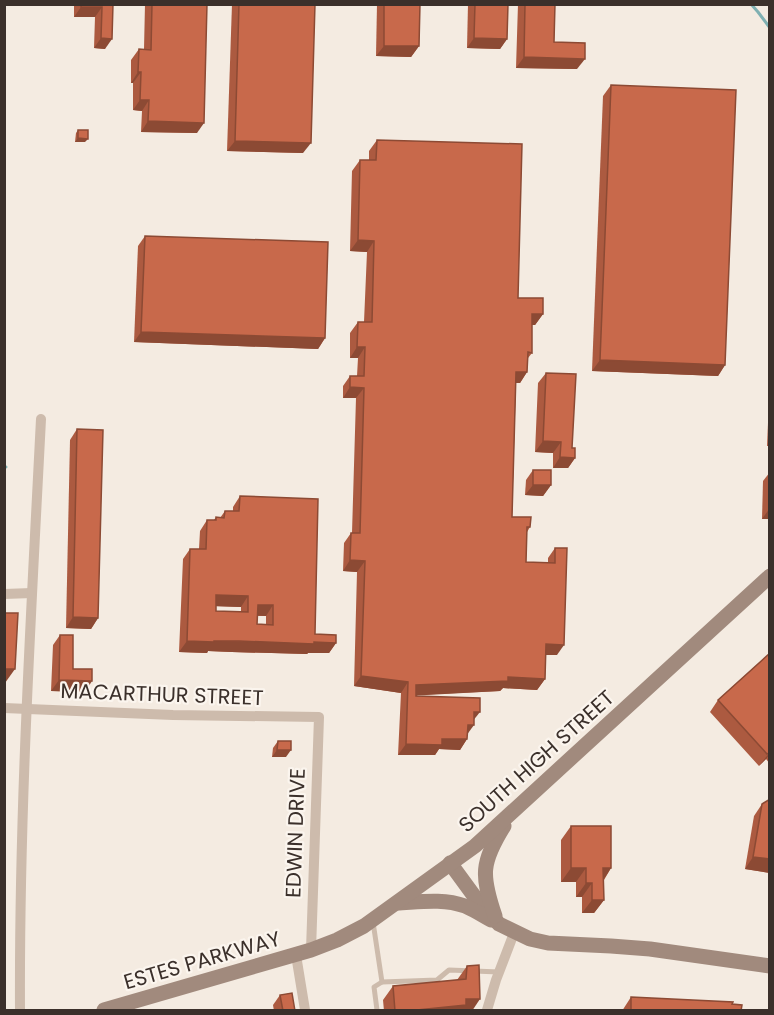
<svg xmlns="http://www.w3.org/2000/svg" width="774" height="1015" font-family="Poppins,sans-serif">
<rect width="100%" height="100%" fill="#f4ebe1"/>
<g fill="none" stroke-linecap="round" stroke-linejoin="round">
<!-- stream -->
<g stroke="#7fb0b2" stroke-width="3">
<path d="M 751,4 L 758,12 L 770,28"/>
<path d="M 4,468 L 6,467"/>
</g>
<!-- lane -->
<g stroke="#cdbbac" stroke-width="5">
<path d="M 373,922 L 382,982 L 437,980 L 449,970 L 499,972"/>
<path d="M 377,1010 L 374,987 L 382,982"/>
</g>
<!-- street -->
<g stroke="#cdbbac" stroke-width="10">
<path d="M 4,594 L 32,593"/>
<path d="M 4,708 L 173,715 L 319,717 L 311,950"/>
<path d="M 296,955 L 305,1010"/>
<path d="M 20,1010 C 19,813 31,616 41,419"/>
<path d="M 487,1010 L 496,980 L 514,933"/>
</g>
<!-- secondary -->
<g stroke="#a18a7d" stroke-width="15">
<path d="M 450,863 L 480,904 L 499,924 L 530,939 L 548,943 L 611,946 L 650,949 L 770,966"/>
<path d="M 397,903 C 419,902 443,898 465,906 C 474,910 482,915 491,920"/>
<path d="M 495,916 C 481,875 481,863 504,826"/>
<path d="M 104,1010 L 311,950 L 337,940 L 364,926 L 475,846 L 770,576"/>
</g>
</g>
<!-- wall -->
<g fill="#ac5a40" fill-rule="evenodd">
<path d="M 74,4 L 113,4 L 105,49 L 94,48 L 95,17 L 74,17 Z"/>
<path d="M 145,4 L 207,4 L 197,133 L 141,132 L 142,111 L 133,110 L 133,83 L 131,83 L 131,60 L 139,49 L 144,49 Z"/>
<path d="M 232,4 L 315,4 L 303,153 L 227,151 Z"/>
<path d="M 377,4 L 420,4 L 419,46 L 411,57 L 376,56 Z"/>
<path d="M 468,4 L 508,4 L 507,39 L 500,49 L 467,48 Z"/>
<path d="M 518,4 L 555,4 L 554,42 L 577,69 L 516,68 Z"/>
<path d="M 611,85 L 725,365 L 718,376 L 592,371 L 603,96 Z"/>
<path d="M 78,130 L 85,142 L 75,142 L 76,133 Z"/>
<path d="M 377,140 L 518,298 L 543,314 L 535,325 L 532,325 L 532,353 L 528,358 L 527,372 L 520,383 L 516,383 L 512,517 L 530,527 L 527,532 L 526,562 L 548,562 L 548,558 L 555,548 L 557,655 L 546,655 L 545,679 L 537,690 L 503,688 L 500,691 L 416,695 L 474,720 L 467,734 L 467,739 L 460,750 L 439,749 L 435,755 L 398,755 L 401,693 L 354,686 L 357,572 L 343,571 L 344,543 L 351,533 L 352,533 L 356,398 L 343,398 L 343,386 L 350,376 L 357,376 L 358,358 L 350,358 L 350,333 L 358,322 L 364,322 L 367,252 L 350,251 L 352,171 L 360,160 L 369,160 L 369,151 Z"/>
<path d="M 145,236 L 325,338 L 318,349 L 134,342 L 138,246 Z"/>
<path d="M 546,373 L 572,448 L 575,458 L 568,468 L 553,468 L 553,453 L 535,452 L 538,383 Z"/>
<path d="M 770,421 L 770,446 L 767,446 L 768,423 Z"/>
<path d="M 77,429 L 98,618 L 91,629 L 66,628 L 70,440 Z"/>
<path d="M 533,470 L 551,485 L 543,496 L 525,495 L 526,480 Z"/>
<path d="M 770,472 L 770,519 L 762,519 L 763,481 Z"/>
<path d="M 240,496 L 315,634 L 336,643 L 329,653 L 308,653 L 307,654 L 232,652 L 208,651 L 207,653 L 179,652 L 183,559 L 190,549 L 199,549 L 200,531 L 207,520 L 214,520 L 216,517 L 220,518 L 225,511 L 233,511 L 233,507 ZM 216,606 L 241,607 L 241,612 L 216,611 ZM 258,616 L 266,616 L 266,625 L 257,624 Z"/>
<path d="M 60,635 L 73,669 L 85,692 L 51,691 L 53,645 Z"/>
<path d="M 770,653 L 770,764 L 766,759 L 759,766 L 710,712 L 718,700 Z"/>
<path d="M 278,741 L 286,757 L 272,757 L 273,748 Z"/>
<path d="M 770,799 L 770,873 L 745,869 L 754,816 L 762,804 Z"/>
<path d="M 571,826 L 611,868 L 604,880 L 604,900 L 594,913 L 582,913 L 582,897 L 576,897 L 576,882 L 561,882 L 561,840 Z"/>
<path d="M 467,966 L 472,1011 L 384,1011 L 383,1000 L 393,986 L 457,980 Z"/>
<path d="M 280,995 L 295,1011 L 274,1011 L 273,1005 Z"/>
<path d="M 631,997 L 732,1004 L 741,1011 L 622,1011 Z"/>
</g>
<!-- shaded-wall -->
<g fill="#8c4a34">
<path d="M 81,7 L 102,7 L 95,17 L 74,17 Z"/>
<path d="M 101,38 L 112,39 L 105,49 L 94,48 Z"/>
<path d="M 474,38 L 507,39 L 500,49 L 467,48 Z"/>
<path d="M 384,46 L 419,46 L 411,57 L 376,56 Z"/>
<path d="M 524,57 L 585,59 L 577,69 L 516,68 Z"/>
<path d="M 138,72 L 141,72 L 133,83 L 131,83 Z"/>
<path d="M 140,100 L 149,100 L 142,111 L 133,110 Z"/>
<path d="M 148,121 L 204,123 L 197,133 L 141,132 Z"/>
<path d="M 78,138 L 88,139 L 85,142 L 75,142 Z"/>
<path d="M 235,141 L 311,143 L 303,153 L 227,151 Z"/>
<path d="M 358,240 L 374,241 L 367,252 L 350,251 Z"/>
<path d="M 532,314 L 543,314 L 535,325 L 525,325 Z"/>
<path d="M 141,332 L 325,338 L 318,349 L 134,342 Z"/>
<path d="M 357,347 L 365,347 L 358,358 L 350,358 Z"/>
<path d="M 600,360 L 725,365 L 718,376 L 592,371 Z"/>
<path d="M 516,372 L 527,372 L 520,383 L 509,383 Z"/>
<path d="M 350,387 L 364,388 L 356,398 L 343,398 Z"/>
<path d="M 543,441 L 561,442 L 553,453 L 535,452 Z"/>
<path d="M 560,457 L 575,458 L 568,468 L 553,468 Z"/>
<path d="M 533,485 L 551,485 L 543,496 L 525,495 Z"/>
<path d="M 770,508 L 770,519 L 762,519 Z"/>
<path d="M 350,560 L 365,561 L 357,572 L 343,571 Z"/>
<path d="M 216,595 L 248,596 L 241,607 L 209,606 Z"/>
<path d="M 258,605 L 273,605 L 266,616 L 250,615 Z"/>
<path d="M 73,617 L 98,618 L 91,629 L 66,628 Z"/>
<path d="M 187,641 L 214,641 L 336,643 L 329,653 L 308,653 L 307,654 L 232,652 L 208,651 L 207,653 L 179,652 Z"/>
<path d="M 546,644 L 564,645 L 557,655 L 539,655 Z"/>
<path d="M 4,669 L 15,669 L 5,683 L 4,683 Z"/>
<path d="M 361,676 L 408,682 L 401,693 L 354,686 Z"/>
<path d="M 508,677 L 545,679 L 537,690 L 503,688 L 500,691 L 408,696 L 416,685 Z"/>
<path d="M 59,680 L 92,681 L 85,692 L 51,691 Z"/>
<path d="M 474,712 L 480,712 L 472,722 Z"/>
<path d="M 468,725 L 474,725 L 466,736 Z"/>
<path d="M 442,739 L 467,739 L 460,750 L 439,749 L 435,755 L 398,755 L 406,744 Z"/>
<path d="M 277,750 L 291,750 L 286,757 L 272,757 Z"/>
<path d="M 770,752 L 770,754 L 766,759 L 759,766 Z"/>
<path d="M 753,857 L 770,859 L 770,873 L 745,869 Z"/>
<path d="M 571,868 L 586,868 L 576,882 L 561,882 Z"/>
<path d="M 603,868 L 611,868 L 602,882 Z"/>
<path d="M 586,883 L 592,883 L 582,897 L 576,897 Z"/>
<path d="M 592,900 L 604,900 L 594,913 L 582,913 Z"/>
<path d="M 466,999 L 480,999 L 472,1011 L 407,1011 Z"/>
</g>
<!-- building -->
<g fill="#c8694b" stroke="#8c4a34" stroke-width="1.5" fill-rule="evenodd">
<path d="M 81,4 L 113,4 L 112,39 L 101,38 L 102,7 L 81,7 Z"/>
<path d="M 152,4 L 207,4 L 204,123 L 148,121 L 149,100 L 140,100 L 141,72 L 138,72 L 139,49 L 151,50 Z"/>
<path d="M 239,4 L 315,4 L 311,143 L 235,141 Z"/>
<path d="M 384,4 L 420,4 L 419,46 L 384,46 Z"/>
<path d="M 475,4 L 508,4 L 507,39 L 474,38 Z"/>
<path d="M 525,4 L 555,4 L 554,42 L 585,43 L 585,59 L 524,57 Z"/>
<path d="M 611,85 L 736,90 L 725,365 L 600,360 Z"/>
<path d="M 78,130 L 88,130 L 88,139 L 78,138 Z"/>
<path d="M 377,140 L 522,144 L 518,298 L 543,298 L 543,314 L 532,314 L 532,353 L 528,352 L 527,372 L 516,372 L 512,517 L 531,517 L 530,527 L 527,527 L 526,562 L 555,563 L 555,548 L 567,548 L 564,645 L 546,644 L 545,679 L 508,677 L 508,681 L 416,685 L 416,696 L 480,698 L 480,712 L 474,712 L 474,725 L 468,725 L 467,739 L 442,739 L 442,745 L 406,744 L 408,682 L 361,676 L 365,561 L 350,560 L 351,533 L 360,533 L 364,388 L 350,387 L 350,376 L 364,376 L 365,347 L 357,347 L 358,322 L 372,322 L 374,241 L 358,240 L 360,160 L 376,160 Z"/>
<path d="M 145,236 L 328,242 L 325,338 L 141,332 Z"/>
<path d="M 546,373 L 576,374 L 572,448 L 575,448 L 575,458 L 560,457 L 561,442 L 543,441 Z"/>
<path d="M 77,429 L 103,430 L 98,618 L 73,617 Z"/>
<rect x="533" y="470" width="18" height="15"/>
<path d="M 240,496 L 318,499 L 315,634 L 336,635 L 336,643 L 314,642 L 314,644 L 239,641 L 214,641 L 214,642 L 187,641 L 190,549 L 206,549 L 207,520 L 216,520 L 216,517 L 224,518 L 225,511 L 239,511 ZM 216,595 L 248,596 L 248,612 L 216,611 ZM 258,605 L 273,605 L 273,625 L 257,624 Z"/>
<path d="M 4,613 L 18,613 L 15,669 L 4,669 Z"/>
<path d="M 60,635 L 73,635 L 73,669 L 92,669 L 92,681 L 59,680 Z"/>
<path d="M 770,653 L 770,752 L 767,754 L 718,700 Z"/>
<path d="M 278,741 L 291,741 L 291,750 L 277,750 Z"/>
<path d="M 770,799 L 770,859 L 753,857 L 762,804 Z"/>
<path d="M 571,826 L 611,826 L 611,868 L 603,868 L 604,900 L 592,900 L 592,883 L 586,883 L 586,868 L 571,868 Z"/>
<path d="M 479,965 L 480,999 L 466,999 L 466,1005 L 407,1011 L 395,1011 L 393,986 L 466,979 L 467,966 Z"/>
<path d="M 292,993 L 295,1011 L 283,1011 L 280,995 Z"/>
<path d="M 631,997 L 733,1002 L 732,1004 L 742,1005 L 741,1011 L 631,1011 Z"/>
</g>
<g text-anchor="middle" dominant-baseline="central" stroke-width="4.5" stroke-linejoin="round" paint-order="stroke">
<!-- street labels -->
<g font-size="21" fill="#3b302b" stroke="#fbf5ee">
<text transform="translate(162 694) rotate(2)">MACARTHUR STREET</text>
<text transform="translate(536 761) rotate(-42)">SOUTH HIGH STREET</text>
<text transform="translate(295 833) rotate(-88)">EDWIN DRIVE</text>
<text transform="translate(202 960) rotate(-16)">ESTES PARKWAY</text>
</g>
</g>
<!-- border -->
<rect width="774" height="1015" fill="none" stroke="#3b302b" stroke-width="12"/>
</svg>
